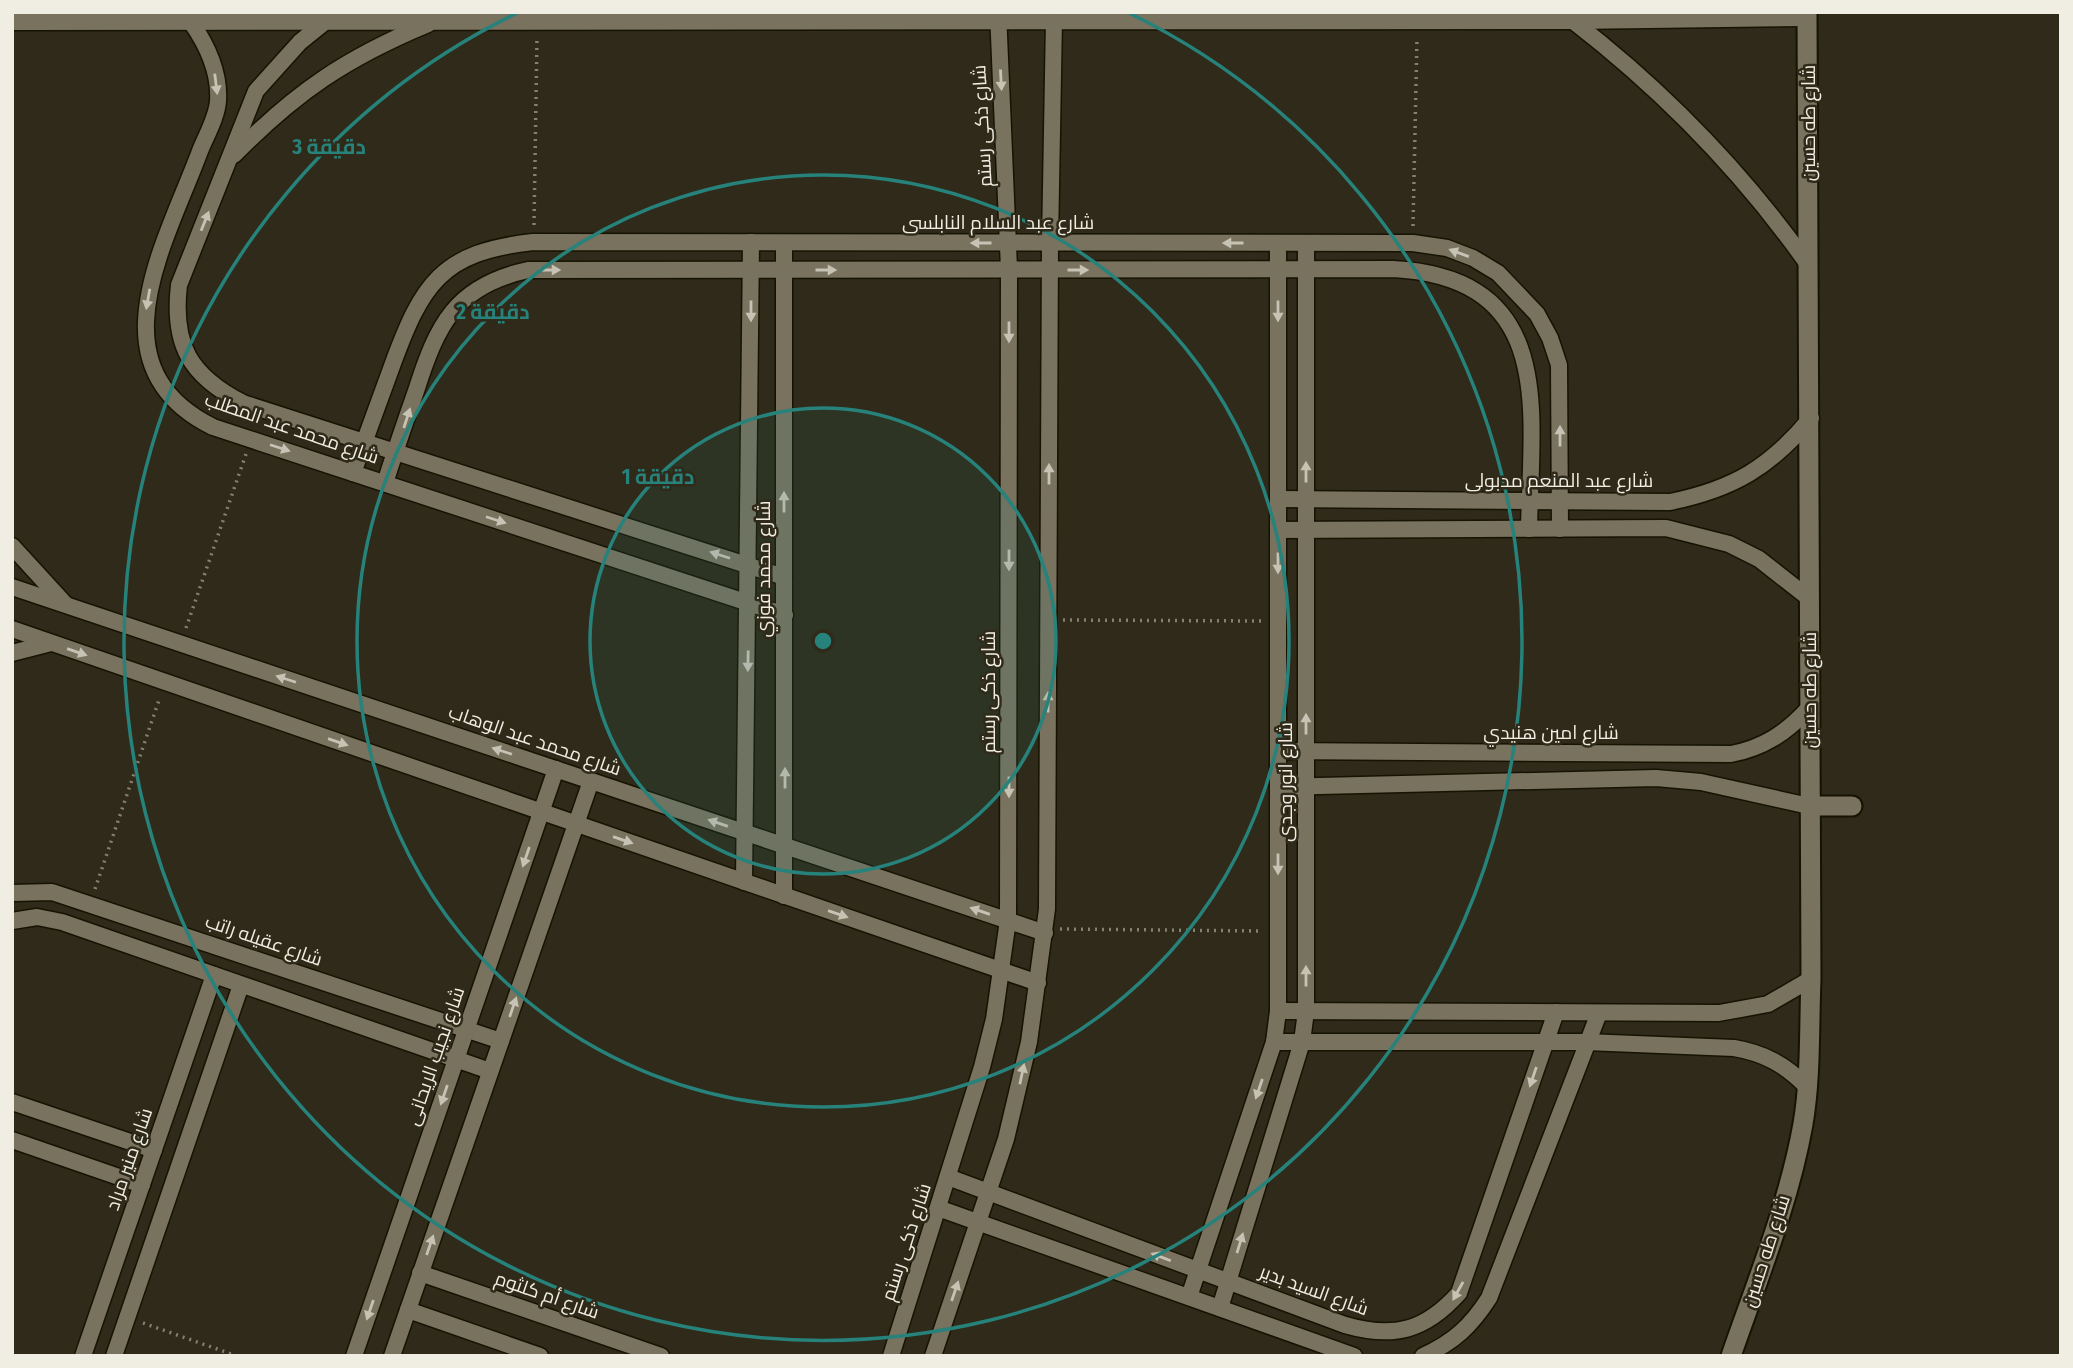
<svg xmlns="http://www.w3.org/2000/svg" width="2073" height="1368" font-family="'Fira Sans Condensed',Cairo,sans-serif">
<rect width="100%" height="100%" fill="#2f2a19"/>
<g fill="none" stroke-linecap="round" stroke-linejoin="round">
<defs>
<g id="minor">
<path d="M 326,21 L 300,42 L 256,91 L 179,285 C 172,345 190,376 243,403 L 784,577"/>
<path d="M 1573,21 C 1665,92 1742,171 1809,266"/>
<path d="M 12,22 L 1573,21 L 1807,18"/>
<path d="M 191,22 C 207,45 220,71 218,101 C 217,117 206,136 200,151 C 166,243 91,367 213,427 L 785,615"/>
<path d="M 234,155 C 296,92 346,58 428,24"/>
<path d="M 353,473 C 366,437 379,402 392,366 C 422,284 441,252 533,242 L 1413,243 L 1447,248 L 1473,258 L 1498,273 L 1537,314 L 1550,338 L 1559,365 L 1560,529"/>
<path d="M 385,483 C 395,452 405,422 416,391 C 437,325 455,286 528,270 L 1393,269 C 1557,278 1531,410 1529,529"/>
<path d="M 1278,499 L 1670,502 C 1734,489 1770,467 1811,418"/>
<path d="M 1278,530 L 1666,528 L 1729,544 L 1759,559 L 1810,599"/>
<path d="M 12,546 L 65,604"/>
<path d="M 12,587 L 1045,933"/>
<path d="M 12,629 L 1038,983"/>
<path d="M 12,653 L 51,643"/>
<path d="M 1278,751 L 1731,754 C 1763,748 1786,733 1808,709"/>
<path d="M 1278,787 L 1656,778 L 1701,782 L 1809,806"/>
<path d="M 744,882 L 751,242"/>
<path d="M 12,893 L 52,892 L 501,1041"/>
<path d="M 784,896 L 784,243"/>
<path d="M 12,921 L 37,917 L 62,922 L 490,1071"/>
<path d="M 1278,1011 L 1719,1013 L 1768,1004 L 1811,979"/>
<path d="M 1274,1042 L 1586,1042 L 1734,1048 C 1764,1053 1786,1065 1807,1087"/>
<path d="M 12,1102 L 154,1150"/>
<path d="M 12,1140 L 142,1185"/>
<path d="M 948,1177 L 1345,1325 C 1394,1339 1425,1331 1459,1293 L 1556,1012"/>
<path d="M 938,1208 L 1354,1356"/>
<path d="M 420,1273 L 661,1356"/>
<path d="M 1189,1297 L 1274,1042 L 1278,1011 L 1278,243"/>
<path d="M 1220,1308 L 1302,1042 L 1306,1011 L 1306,243"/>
<path d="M 408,1310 L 540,1356"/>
<path d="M 83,1356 L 214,975"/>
<path d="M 114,1356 L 241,985"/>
<path d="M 354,1356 L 556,769"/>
<path d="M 392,1356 L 591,781"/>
<path d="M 891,1356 L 982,1067 L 994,1019 L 1008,920 L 1009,269 L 998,12"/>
<path d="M 933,1356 L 1006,1139 L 1029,1042 L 1047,909 L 1050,243 L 1054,19"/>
<path d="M 1423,1356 C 1454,1342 1471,1326 1489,1298 L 1599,1013"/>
</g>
<g id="tertiary">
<path d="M 1809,806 L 1852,806"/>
<path d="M 1731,1356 C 1757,1281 1789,1203 1803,1124 C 1811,1077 1809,1027 1811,979 L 1807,12"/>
</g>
</defs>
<!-- minor casing -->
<use href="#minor" stroke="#171303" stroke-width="19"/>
<!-- tertiary casing -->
<use href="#tertiary" stroke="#171303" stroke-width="23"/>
<!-- path -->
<g stroke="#858172" stroke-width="3.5" stroke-dasharray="2 5" stroke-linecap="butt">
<path d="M 534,225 L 537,37"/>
<path d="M 1413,226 L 1417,38"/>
<path d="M 1063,620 L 1262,621"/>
<path d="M 186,628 L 246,454"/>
<path d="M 95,889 L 160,697"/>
<path d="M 1060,929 L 1262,931"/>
<path d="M 143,1323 L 237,1356"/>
</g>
<!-- minor -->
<use href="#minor" stroke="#78725e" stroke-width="16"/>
<!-- tertiary -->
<use href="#tertiary" stroke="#78725e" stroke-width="19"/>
</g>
<!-- one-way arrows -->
<defs><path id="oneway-solid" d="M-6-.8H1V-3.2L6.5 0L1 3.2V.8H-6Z" transform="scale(1.75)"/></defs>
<g fill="#c6c2b4">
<use href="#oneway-solid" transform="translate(1001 80) rotate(87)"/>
<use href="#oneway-solid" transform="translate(216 84) rotate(83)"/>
<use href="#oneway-solid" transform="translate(205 221) rotate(-68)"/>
<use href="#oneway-solid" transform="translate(981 243) rotate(-180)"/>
<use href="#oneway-solid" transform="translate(1233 243) rotate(-180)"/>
<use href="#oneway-solid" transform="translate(1459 253) rotate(-160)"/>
<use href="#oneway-solid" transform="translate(550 270)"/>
<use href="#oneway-solid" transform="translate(826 270)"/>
<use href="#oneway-solid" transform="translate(1078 270)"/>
<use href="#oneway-solid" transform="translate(148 299) rotate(100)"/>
<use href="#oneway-solid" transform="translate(751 311) rotate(90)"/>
<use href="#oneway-solid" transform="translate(1278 311) rotate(90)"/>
<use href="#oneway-solid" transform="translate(1009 332) rotate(90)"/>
<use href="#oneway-solid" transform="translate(407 418) rotate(-72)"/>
<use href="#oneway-solid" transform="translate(1560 436) rotate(-90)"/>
<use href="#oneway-solid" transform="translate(280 448) rotate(18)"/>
<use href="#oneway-solid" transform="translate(1306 472) rotate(-90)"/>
<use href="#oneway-solid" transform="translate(1049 474) rotate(-90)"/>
<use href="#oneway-solid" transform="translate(784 502) rotate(-90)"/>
<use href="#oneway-solid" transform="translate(496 520) rotate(18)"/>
<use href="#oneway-solid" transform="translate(720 555) rotate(-162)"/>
<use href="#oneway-solid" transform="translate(1009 560) rotate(90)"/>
<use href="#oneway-solid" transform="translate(1278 563) rotate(90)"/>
<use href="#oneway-solid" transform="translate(77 652) rotate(19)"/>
<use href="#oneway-solid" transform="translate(748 661) rotate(91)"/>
<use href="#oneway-solid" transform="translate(286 679) rotate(-162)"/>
<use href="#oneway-solid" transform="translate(1048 702) rotate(-90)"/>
<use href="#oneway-solid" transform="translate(1306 724) rotate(-90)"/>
<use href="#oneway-solid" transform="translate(338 742) rotate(19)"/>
<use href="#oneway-solid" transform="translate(502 751) rotate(-162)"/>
<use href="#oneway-solid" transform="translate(785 778) rotate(-90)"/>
<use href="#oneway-solid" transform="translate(1009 787) rotate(90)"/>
<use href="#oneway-solid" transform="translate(718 823) rotate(-161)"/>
<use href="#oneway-solid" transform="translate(623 840) rotate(19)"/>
<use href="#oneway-solid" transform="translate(526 857) rotate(109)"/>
<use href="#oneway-solid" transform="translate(1278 864) rotate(90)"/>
<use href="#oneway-solid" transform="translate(980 911) rotate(-161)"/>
<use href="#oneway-solid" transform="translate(838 914) rotate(19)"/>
<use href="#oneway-solid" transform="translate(1306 976) rotate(-90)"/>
<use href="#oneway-solid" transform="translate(513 1007) rotate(-71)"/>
<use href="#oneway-solid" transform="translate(1022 1074) rotate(-78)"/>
<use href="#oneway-solid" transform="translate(1533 1077) rotate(109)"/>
<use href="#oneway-solid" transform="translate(1259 1089) rotate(109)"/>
<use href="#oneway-solid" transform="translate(444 1095) rotate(109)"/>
<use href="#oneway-solid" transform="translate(1240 1243) rotate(-73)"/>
<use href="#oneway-solid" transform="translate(430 1245) rotate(-71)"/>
<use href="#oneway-solid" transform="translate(1161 1257) rotate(-159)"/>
<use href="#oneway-solid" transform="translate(955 1291) rotate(-71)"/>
<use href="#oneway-solid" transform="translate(1458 1291) rotate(119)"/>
<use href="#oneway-solid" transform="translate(370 1310) rotate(109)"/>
</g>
<!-- distance rings -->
<circle cx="823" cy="641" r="233" fill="#26827a" fill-opacity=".12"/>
<g fill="none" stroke="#26827a" stroke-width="3.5">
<circle cx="823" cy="641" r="233"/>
<circle cx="823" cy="641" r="466"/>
<path d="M1129 13A699 699 0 1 1 517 13"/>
</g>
<g text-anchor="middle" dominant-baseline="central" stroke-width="5" stroke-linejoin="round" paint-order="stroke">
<!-- street labels -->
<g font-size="19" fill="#f0ede2" stroke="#2f2a19">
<text transform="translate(1808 123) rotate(-90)">شارع طه حسين</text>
<text transform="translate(982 126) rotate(-93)">شارع ذكى رستم</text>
<text x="998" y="222">شارع عبد السلام النابلسى</text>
<text transform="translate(292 428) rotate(19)">شارع محمد عبد المطلب</text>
<text x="1559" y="480">شارع عبد المنعم مدبولى</text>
<text transform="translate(763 569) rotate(-90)">شارع محمد فوزي</text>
<text transform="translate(1809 690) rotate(-90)">شارع طه حسين</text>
<text transform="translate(988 692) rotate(-90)">شارع ذكى رستم</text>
<text x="1551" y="732">شارع امين هنيدي</text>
<text transform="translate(535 740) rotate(19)">شارع محمد عبد الوهاب</text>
<text transform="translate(1285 782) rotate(-90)">شارع انور وجدى</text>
<text transform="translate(264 940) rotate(19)">شارع عقيله راتب</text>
<text transform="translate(435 1056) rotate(-71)">شارع نجيب الريحانى</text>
<text transform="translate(129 1159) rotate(-71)">شارع منير مراد</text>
<text transform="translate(906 1242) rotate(-72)">شارع ذكى رستم</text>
<text transform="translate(1766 1251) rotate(-72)">شارع طه حسين</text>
<text transform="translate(1314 1290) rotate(20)">شارع السيد بدير</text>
<text transform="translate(547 1295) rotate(19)">شارع أم كلثوم</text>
</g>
</g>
<circle cx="823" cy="641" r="10" fill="#26827a" stroke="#2f2a19" stroke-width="3.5"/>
<g font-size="21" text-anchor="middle" font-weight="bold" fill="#26827a" stroke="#2f2a19" stroke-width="5" stroke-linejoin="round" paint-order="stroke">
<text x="329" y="154">3 دقيقة</text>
<text x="493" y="319">2 دقيقة</text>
<text x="658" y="484">1 دقيقة</text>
</g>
<!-- border -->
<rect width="2073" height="1368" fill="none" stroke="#f0ede2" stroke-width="28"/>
</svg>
